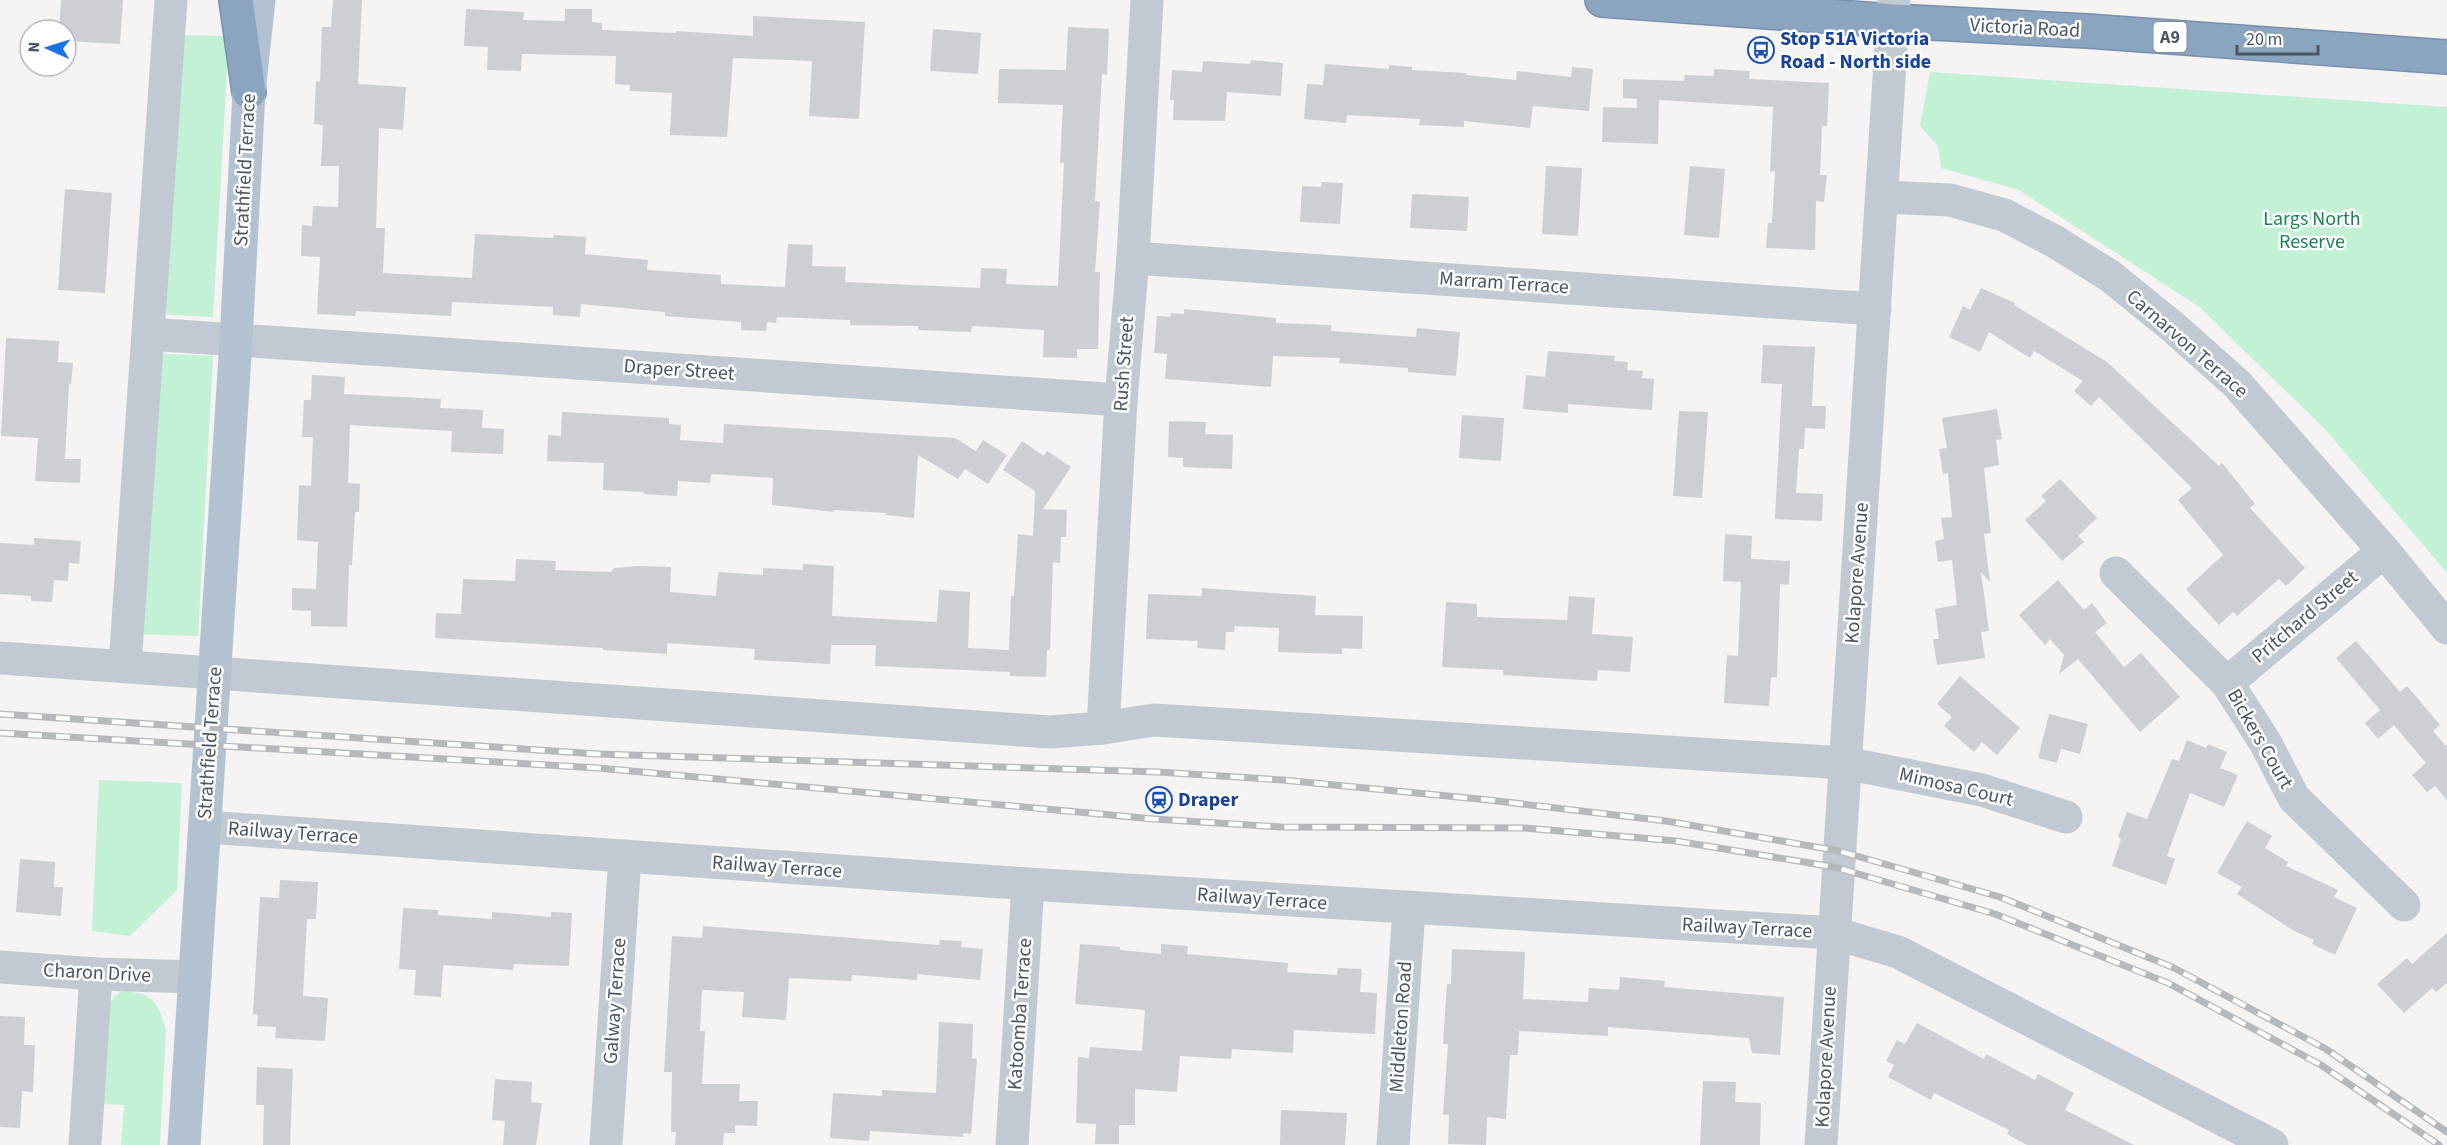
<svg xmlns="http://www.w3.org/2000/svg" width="2447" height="1145" font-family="'Source Sans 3',sans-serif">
<rect width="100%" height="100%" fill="#f5f3f3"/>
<!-- green -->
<g fill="#c3f1d5">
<path d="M 175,35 L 229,36 L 213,317 L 156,314 Z"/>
<path d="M 1930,72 L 2447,107 L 2447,573 L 2324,428 L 2198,306 L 2019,190 L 1941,168 L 1938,146 L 1920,126 Z"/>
<path d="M 149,353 L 213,356 L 198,636 L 131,634 Z"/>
<path d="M 99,780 L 182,783 L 177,890 L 130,936 L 92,931 Z"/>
<path d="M 123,991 C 153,993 158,1002 166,1030 L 160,1145 L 121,1145 L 124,1105 L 102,1104 L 107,1010 L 114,996 Z"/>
</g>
<!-- building -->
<g fill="#cdcfd5">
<path d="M 61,0 L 123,0 L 120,44 L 66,41 L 66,30 L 59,30 Z"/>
<path d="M 333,0 L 362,0 L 358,84 L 406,87 L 403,130 L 379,128 L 376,228 L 385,228 L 383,273 L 472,278 L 475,234 L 553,238 L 554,235 L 586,237 L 585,254 L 648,260 L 647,270 L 721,275 L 721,284 L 785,287 L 788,244 L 813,245 L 812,266 L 846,267 L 845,282 L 980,288 L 981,268 L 1007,269 L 1006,284 L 1058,286 L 1064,163 L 1060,163 L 1063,105 L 998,103 L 999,69 L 1066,70 L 1068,27 L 1109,29 L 1107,75 L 1102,74 L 1095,201 L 1100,202 L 1095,272 L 1100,272 L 1098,349 L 1077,349 L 1077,358 L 1043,357 L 1044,330 L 972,326 L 971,332 L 918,330 L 918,326 L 850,325 L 850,320 L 777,317 L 776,323 L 767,322 L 766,331 L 741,330 L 741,322 L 665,316 L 665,312 L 581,304 L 580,317 L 553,315 L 553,307 L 452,302 L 451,316 L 356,311 L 355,316 L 317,314 L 320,257 L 301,256 L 302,225 L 312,226 L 313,206 L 338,207 L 339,166 L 321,166 L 323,125 L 314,124 L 316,81 L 320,82 L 322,27 L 331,27 Z"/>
<path d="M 466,9 L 524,12 L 523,20 L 565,21 L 565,9 L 592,9 L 592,22 L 602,23 L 602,30 L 676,33 L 676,31 L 753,36 L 753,16 L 865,22 L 859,119 L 809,116 L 812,61 L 733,58 L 727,137 L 670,135 L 672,93 L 630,91 L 630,85 L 615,84 L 616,56 L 522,54 L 521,71 L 487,70 L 488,47 L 464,46 Z"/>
<path d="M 933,29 L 981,33 L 978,74 L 930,71 Z"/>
<path d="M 1251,60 L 1283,63 L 1281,96 L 1227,92 L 1225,121 L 1173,120 L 1174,100 L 1170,100 L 1172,70 L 1202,72 L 1203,61 L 1250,64 Z"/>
<path d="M 1325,64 L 1389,69 L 1389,65 L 1412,67 L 1412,70 L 1466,73 L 1466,75 L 1516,80 L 1517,71 L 1571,77 L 1572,67 L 1593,69 L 1589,111 L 1533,106 L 1530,128 L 1464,121 L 1464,127 L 1419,125 L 1420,119 L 1347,115 L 1346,123 L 1304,119 L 1307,84 L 1323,85 Z"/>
<path d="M 1714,69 L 1750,71 L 1749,79 L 1829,83 L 1827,126 L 1822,126 L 1820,175 L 1827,175 L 1824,202 L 1816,201 L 1815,250 L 1766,248 L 1768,223 L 1772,223 L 1775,171 L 1770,172 L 1773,107 L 1659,100 L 1658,144 L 1602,142 L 1603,107 L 1637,108 L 1637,99 L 1623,98 L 1623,79 L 1684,81 L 1685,75 L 1714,76 Z"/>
<path d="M 1546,166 L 1582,168 L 1578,236 L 1542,234 Z"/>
<path d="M 1690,166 L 1725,169 L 1719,238 L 1684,235 Z"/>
<path d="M 1322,182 L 1343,183 L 1340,224 L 1300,222 L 1302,186 L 1321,187 Z"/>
<path d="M 65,189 L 112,193 L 105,293 L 58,290 Z"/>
<path d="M 1412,194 L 1469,197 L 1467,231 L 1410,228 Z"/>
<path d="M 1981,288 L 2015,303 L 2014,305 L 2107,362 L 2219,466 L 2222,463 L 2255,504 L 2250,508 L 2305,568 L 2286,586 L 2279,579 L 2237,616 L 2233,612 L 2219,625 L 2186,589 L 2223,555 L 2178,500 L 2192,488 L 2099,397 L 2091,406 L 2074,391 L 2083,381 L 2034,351 L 2030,358 L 1989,332 L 1980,352 L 1949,337 L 1963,306 L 1970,310 Z"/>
<path d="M 1184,309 L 1276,318 L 1276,323 L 1331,325 L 1331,331 L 1416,337 L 1417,328 L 1460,332 L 1456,376 L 1408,372 L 1408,368 L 1339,363 L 1340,358 L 1273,356 L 1271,387 L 1165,379 L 1167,354 L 1154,353 L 1157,316 L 1170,317 L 1171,313 L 1184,314 Z"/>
<path d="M 6,338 L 59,341 L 58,362 L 73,363 L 71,384 L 69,384 L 65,459 L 81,459 L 80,483 L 35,481 L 38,438 L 1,436 Z"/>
<path d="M 1763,345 L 1815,347 L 1812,406 L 1826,406 L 1825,429 L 1805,428 L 1804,449 L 1799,449 L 1796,493 L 1823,494 L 1822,521 L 1775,519 L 1782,384 L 1761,383 Z"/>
<path d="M 1548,351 L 1615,356 L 1614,361 L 1628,362 L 1627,370 L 1643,371 L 1642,378 L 1654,379 L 1652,410 L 1568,404 L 1568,413 L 1523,409 L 1526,375 L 1545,377 Z"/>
<path d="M 312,375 L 345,377 L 344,394 L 441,399 L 440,408 L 483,410 L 482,428 L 504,429 L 503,454 L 451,452 L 452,431 L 350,425 L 348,483 L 360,484 L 359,512 L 355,512 L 352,565 L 349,565 L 347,627 L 311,626 L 311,611 L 292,610 L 292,588 L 316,589 L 318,542 L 297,540 L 299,485 L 311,486 L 313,437 L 302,437 L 304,400 L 311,400 Z"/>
<path d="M 1997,409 L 2002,439 L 1996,440 L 1999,465 L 1984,468 L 1991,533 L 1984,534 L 1990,582 L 1981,572 L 1989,631 L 1981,632 L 1985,658 L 1937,665 L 1933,639 L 1939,639 L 1935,609 L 1957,605 L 1952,560 L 1938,562 L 1935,541 L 1944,539 L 1941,518 L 1952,517 L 1948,473 L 1943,474 L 1939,449 L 1947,448 L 1942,418 Z"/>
<path d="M 1679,411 L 1708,412 L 1702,498 L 1673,496 Z"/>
<path d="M 562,412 L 669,418 L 669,424 L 681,425 L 680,440 L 723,443 L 724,424 L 955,438 L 976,451 L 983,440 L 1007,455 L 988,484 L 965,469 L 958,479 L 918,455 L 914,518 L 886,515 L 886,513 L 834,510 L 834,512 L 772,505 L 773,478 L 711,474 L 710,483 L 678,481 L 677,496 L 644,494 L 644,492 L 603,490 L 604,463 L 547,461 L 548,435 L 561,436 Z"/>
<path d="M 1462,415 L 1504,418 L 1501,461 L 1459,458 Z"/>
<path d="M 1169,421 L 1206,422 L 1205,434 L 1233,435 L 1232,469 L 1183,467 L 1183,458 L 1168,457 Z"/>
<path d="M 1022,441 L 1044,456 L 1047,451 L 1071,467 L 1043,509 L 1067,510 L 1066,537 L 1061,537 L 1060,563 L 1053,562 L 1050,650 L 1047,650 L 1046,677 L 1010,676 L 1010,672 L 875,666 L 876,645 L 831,645 L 830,664 L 754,660 L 755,649 L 667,643 L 667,654 L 603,650 L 603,648 L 435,638 L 436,613 L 461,614 L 463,579 L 515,581 L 516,559 L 556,561 L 555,570 L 611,572 L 614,568 L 640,566 L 671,567 L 670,592 L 716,596 L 718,572 L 763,575 L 763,568 L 803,570 L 803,564 L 834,566 L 832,616 L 937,622 L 939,590 L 970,592 L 968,648 L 1009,650 L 1011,596 L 1014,596 L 1018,534 L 1033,536 L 1035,491 L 1003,470 Z"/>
<path d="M 2060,479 L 2097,518 L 2078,536 L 2084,542 L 2062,561 L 2025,520 L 2046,501 L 2041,496 Z"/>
<path d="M 1725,534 L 1752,536 L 1751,559 L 1790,561 L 1789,585 L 1780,584 L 1777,677 L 1771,677 L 1769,706 L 1724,703 L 1727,655 L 1738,656 L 1741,582 L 1723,581 Z"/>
<path d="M 34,538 L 81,541 L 79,564 L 69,563 L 68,581 L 54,580 L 52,602 L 31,601 L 31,596 L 0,594 L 0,543 L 34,545 Z"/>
<path d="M 2058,580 L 2084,610 L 2092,603 L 2107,623 L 2095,632 L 2124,667 L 2141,653 L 2180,697 L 2140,732 L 2078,659 L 2059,674 L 2064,655 L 2050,639 L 2045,645 L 2019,615 Z"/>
<path d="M 1202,588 L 1316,596 L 1315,615 L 1363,616 L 1362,649 L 1342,648 L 1342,654 L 1278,652 L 1279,628 L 1235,626 L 1234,632 L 1226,632 L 1225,650 L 1197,648 L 1198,641 L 1146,639 L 1148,594 L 1202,596 Z"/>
<path d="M 1569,596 L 1595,598 L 1592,634 L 1633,637 L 1630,672 L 1598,670 L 1597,681 L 1503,675 L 1503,670 L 1442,667 L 1446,602 L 1477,604 L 1477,617 L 1567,620 Z"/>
<path d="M 2356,641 L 2400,692 L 2407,686 L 2440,725 L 2433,731 L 2446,746 L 2447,745 L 2447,800 L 2435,786 L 2427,792 L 2412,775 L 2426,763 L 2394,725 L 2378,739 L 2365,723 L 2380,710 L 2336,658 Z"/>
<path d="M 1960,676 L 2020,728 L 1997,755 L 1982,742 L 1974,752 L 1944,726 L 1952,717 L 1937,704 Z"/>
<path d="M 2049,714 L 2088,724 L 2080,754 L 2061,749 L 2057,763 L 2038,758 Z"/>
<path d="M 2187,740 L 2206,748 L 2208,744 L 2227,752 L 2220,768 L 2238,775 L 2224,807 L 2190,793 L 2167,856 L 2175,859 L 2166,885 L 2112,866 L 2121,839 L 2118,837 L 2127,812 L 2147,819 L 2172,759 L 2179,761 Z"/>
<path d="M 2247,821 L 2272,836 L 2265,848 L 2288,862 L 2286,866 L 2338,890 L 2334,897 L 2357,908 L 2335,955 L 2312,944 L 2314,940 L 2294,931 L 2237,894 L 2242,887 L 2217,873 Z"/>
<path d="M 20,859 L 55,862 L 54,887 L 63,887 L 61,916 L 16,912 Z"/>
<path d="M 280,880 L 318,882 L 316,919 L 307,919 L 303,996 L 328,998 L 325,1041 L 275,1038 L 276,1027 L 257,1026 L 258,1015 L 253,1014 L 260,897 L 279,898 Z"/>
<path d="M 403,908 L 438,910 L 438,915 L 492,919 L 492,912 L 551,917 L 551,912 L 572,913 L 569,966 L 514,964 L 513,970 L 443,965 L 441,997 L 414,995 L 416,970 L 399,969 Z"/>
<path d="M 703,926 L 939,945 L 940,940 L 962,941 L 961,947 L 983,949 L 980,980 L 917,974 L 917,980 L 852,975 L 851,981 L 789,978 L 786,1020 L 742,1017 L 744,992 L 702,990 L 700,1031 L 705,1031 L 702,1084 L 740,1084 L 739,1101 L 758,1101 L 757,1126 L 735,1125 L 735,1133 L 724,1133 L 723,1145 L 675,1145 L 676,1132 L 671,1132 L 672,1072 L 664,1072 L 672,936 L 702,938 Z"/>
<path d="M 2447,933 L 2447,983 L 2436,992 L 2432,988 L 2404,1013 L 2377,984 L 2407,958 L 2412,964 Z"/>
<path d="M 1080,944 L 1120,947 L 1120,950 L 1161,954 L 1161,944 L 1188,946 L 1187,954 L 1288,963 L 1287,972 L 1337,975 L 1338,968 L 1362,969 L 1360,992 L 1377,993 L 1375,1034 L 1294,1030 L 1293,1053 L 1232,1049 L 1231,1059 L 1180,1056 L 1177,1092 L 1135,1089 L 1135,1125 L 1119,1125 L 1119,1144 L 1095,1144 L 1096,1124 L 1076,1123 L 1078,1057 L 1089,1058 L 1090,1047 L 1142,1051 L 1145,1010 L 1075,1004 Z"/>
<path d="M 1452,949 L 1525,952 L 1523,999 L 1588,1002 L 1589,988 L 1619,990 L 1620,977 L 1665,981 L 1664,987 L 1784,997 L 1780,1055 L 1752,1053 L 1749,1038 L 1608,1027 L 1608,1036 L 1519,1031 L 1518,1055 L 1510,1055 L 1506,1119 L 1487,1117 L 1486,1145 L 1448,1144 L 1449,1115 L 1443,1115 L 1448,1044 L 1443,1044 L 1447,984 L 1451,984 Z"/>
<path d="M 0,1016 L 25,1017 L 24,1045 L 35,1045 L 33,1092 L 22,1091 L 20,1128 L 0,1127 Z"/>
<path d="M 939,1022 L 973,1024 L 972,1058 L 977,1059 L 971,1134 L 963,1133 L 963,1137 L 870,1131 L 869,1141 L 830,1138 L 833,1093 L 882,1096 L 882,1090 L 936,1093 Z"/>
<path d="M 1917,1023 L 1984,1059 L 1986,1054 L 2035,1080 L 2038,1074 L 2074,1093 L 2065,1110 L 2134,1145 L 2027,1145 L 2007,1134 L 2009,1130 L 1934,1093 L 1931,1100 L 1888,1077 L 1894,1065 L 1886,1061 L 1897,1040 L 1905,1044 Z"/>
<path d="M 257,1067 L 293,1069 L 290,1145 L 263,1145 L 264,1105 L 256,1105 Z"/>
<path d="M 495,1079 L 532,1082 L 531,1102 L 542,1103 L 536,1145 L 503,1145 L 505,1121 L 492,1120 Z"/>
<path d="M 1703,1081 L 1736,1082 L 1735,1102 L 1761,1103 L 1760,1145 L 1700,1145 Z"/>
<path d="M 1281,1110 L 1347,1113 L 1345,1145 L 1280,1145 Z"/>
</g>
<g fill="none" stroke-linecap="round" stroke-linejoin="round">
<defs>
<g id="highway">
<path d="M 236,0 L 249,92"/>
<path d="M 1602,0 L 1893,21 L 2087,31 L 2447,57"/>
</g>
</defs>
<!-- highway casing -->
<use href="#highway" stroke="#7690ad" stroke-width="36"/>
<!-- minor -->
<g stroke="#c1cad2" stroke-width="33">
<path d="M 1882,197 L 1950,200 L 2004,215 L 2054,241 L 2110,276 L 2173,327 L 2237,384 L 2384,551 L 2447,628"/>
<path d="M 1133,258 L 1875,309"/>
<path d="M 149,334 L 1121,400"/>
<path d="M 2116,573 L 2227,683 L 2265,742 L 2294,798 L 2404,905"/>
<path d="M 0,658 L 1050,732 L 1103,728 L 1154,720 L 1845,763 L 1982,790 L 2066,817"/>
<path d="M 125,665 L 171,0"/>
<path d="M 2227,683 L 2384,551"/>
<path d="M 1103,728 L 1121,400 L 1133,258 L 1147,0"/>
<path d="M 205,827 L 1028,884 L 1834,933 L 1898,952 L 2272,1145"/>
<path d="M 0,967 L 96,974 L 195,977"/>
<path d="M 85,1145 L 96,974"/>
<path d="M 606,1145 L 625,856"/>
<path d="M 1012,1145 L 1028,884"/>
<path d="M 1393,1145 L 1409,909"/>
<path d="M 1821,1145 L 1894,0"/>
</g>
<!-- major -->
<path stroke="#b3c2d1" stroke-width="33" d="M 184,1145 L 236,341 L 249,92 L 259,0"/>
<!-- highway -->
<use href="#highway" stroke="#8ba5c1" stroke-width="33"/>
<defs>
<g id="rail">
<path d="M 0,714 L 598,754 L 1158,772 L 1283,780 L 1489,800 L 1666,821 L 1839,851 L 2000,897 L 2172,967 L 2326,1049 L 2447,1132"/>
<path d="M 0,733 L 598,768 L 1154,819 L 1281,827 L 1525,828 L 1676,841 L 1816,864 L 1838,868 L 1995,914 L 2168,983 L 2321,1065 L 2439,1145"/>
</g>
</defs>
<!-- rail casing -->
<use href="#rail" stroke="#b5b8bd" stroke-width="7"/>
<!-- rail -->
<use href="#rail" stroke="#fff" stroke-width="4.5" stroke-dasharray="14" stroke-linecap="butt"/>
</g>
<!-- icons -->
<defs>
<symbol id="bus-ring" viewBox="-11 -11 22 22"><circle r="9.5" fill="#fff" stroke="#1a4fb4" stroke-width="1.5"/><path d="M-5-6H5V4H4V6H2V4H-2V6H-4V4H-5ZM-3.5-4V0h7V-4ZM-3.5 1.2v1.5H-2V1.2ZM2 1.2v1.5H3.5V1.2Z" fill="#1a4fb4"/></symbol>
<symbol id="station-ring" viewBox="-11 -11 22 22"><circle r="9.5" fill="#fff" stroke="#1a4fb4" stroke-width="1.5"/><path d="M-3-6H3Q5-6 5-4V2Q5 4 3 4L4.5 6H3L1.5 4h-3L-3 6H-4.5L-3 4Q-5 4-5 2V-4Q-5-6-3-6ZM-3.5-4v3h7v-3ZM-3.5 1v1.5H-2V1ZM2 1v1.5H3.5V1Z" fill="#1a4fb4"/></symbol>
</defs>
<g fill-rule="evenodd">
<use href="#bus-ring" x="1746" y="35" width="30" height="30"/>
<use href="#station-ring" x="1144" y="785" width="30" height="30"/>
</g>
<g text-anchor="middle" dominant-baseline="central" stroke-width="5" stroke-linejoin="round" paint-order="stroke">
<!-- shield labels -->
<rect fill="#fff" stroke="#808990" stroke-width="1.5" x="2153.5" y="22" width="33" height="30" rx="4.5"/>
<g font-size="18" font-weight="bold" fill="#4a5661">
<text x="2170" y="37">A9</text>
</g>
<!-- street labels -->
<g font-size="20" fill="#4a5661" stroke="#fff">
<text transform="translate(2025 28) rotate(3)">Victoria Road</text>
<text transform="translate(245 170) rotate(-87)">Strathfield Terrace</text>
<text transform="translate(1504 283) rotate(4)">Marram Terrace</text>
<text transform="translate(2187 344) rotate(41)">Carnarvon Terrace</text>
<text transform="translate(1124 364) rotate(-86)">Rush Street</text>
<text transform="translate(679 370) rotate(4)">Draper Street</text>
<text transform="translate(1857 573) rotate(-86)">Kolapore Avenue</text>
<text transform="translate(2305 617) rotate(-40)">Pritchard Street</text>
<text transform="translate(2260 739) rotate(60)">Bickers Court</text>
<text transform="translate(210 743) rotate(-86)">Strathfield Terrace</text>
<text transform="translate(1956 787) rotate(13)">Mimosa Court</text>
<text transform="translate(293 833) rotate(4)">Railway Terrace</text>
<text transform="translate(777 867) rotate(4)">Railway Terrace</text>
<text transform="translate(1262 899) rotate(4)">Railway Terrace</text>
<text transform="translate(1747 928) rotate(3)">Railway Terrace</text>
<text transform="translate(97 973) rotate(3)">Charon Drive</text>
<text transform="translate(615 1001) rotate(-86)">Galway Terrace</text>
<text transform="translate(1020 1014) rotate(-86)">Katoomba Terrace</text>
<text transform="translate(1401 1027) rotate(-86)">Middleton Road</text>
<text transform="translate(1826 1057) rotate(-87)">Kolapore Avenue</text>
</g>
<!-- transit labels -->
<g font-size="20" font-weight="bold" fill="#164399" stroke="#fff" text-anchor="start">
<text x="1780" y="39">Stop 51A Victoria<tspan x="1780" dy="23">Road - North side</tspan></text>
<text x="1178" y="800">Draper</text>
</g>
<!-- park labels -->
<g font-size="20" fill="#17864f" stroke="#fff">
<text x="2312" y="219">Largs North<tspan x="2312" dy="23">Reserve</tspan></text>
</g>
</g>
<!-- north arrow -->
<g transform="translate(48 48) rotate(273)"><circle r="28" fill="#ffffff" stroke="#b7bbc0" stroke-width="1.5"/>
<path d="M0-4.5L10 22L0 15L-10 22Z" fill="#1a73e8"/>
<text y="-9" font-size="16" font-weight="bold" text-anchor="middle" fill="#4a5661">N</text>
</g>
<!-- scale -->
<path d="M2237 45v9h81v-9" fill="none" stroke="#4a5661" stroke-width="3"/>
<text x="2246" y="45" font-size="18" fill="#4a5661" stroke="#ffffff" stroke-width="4.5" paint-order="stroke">20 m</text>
</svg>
